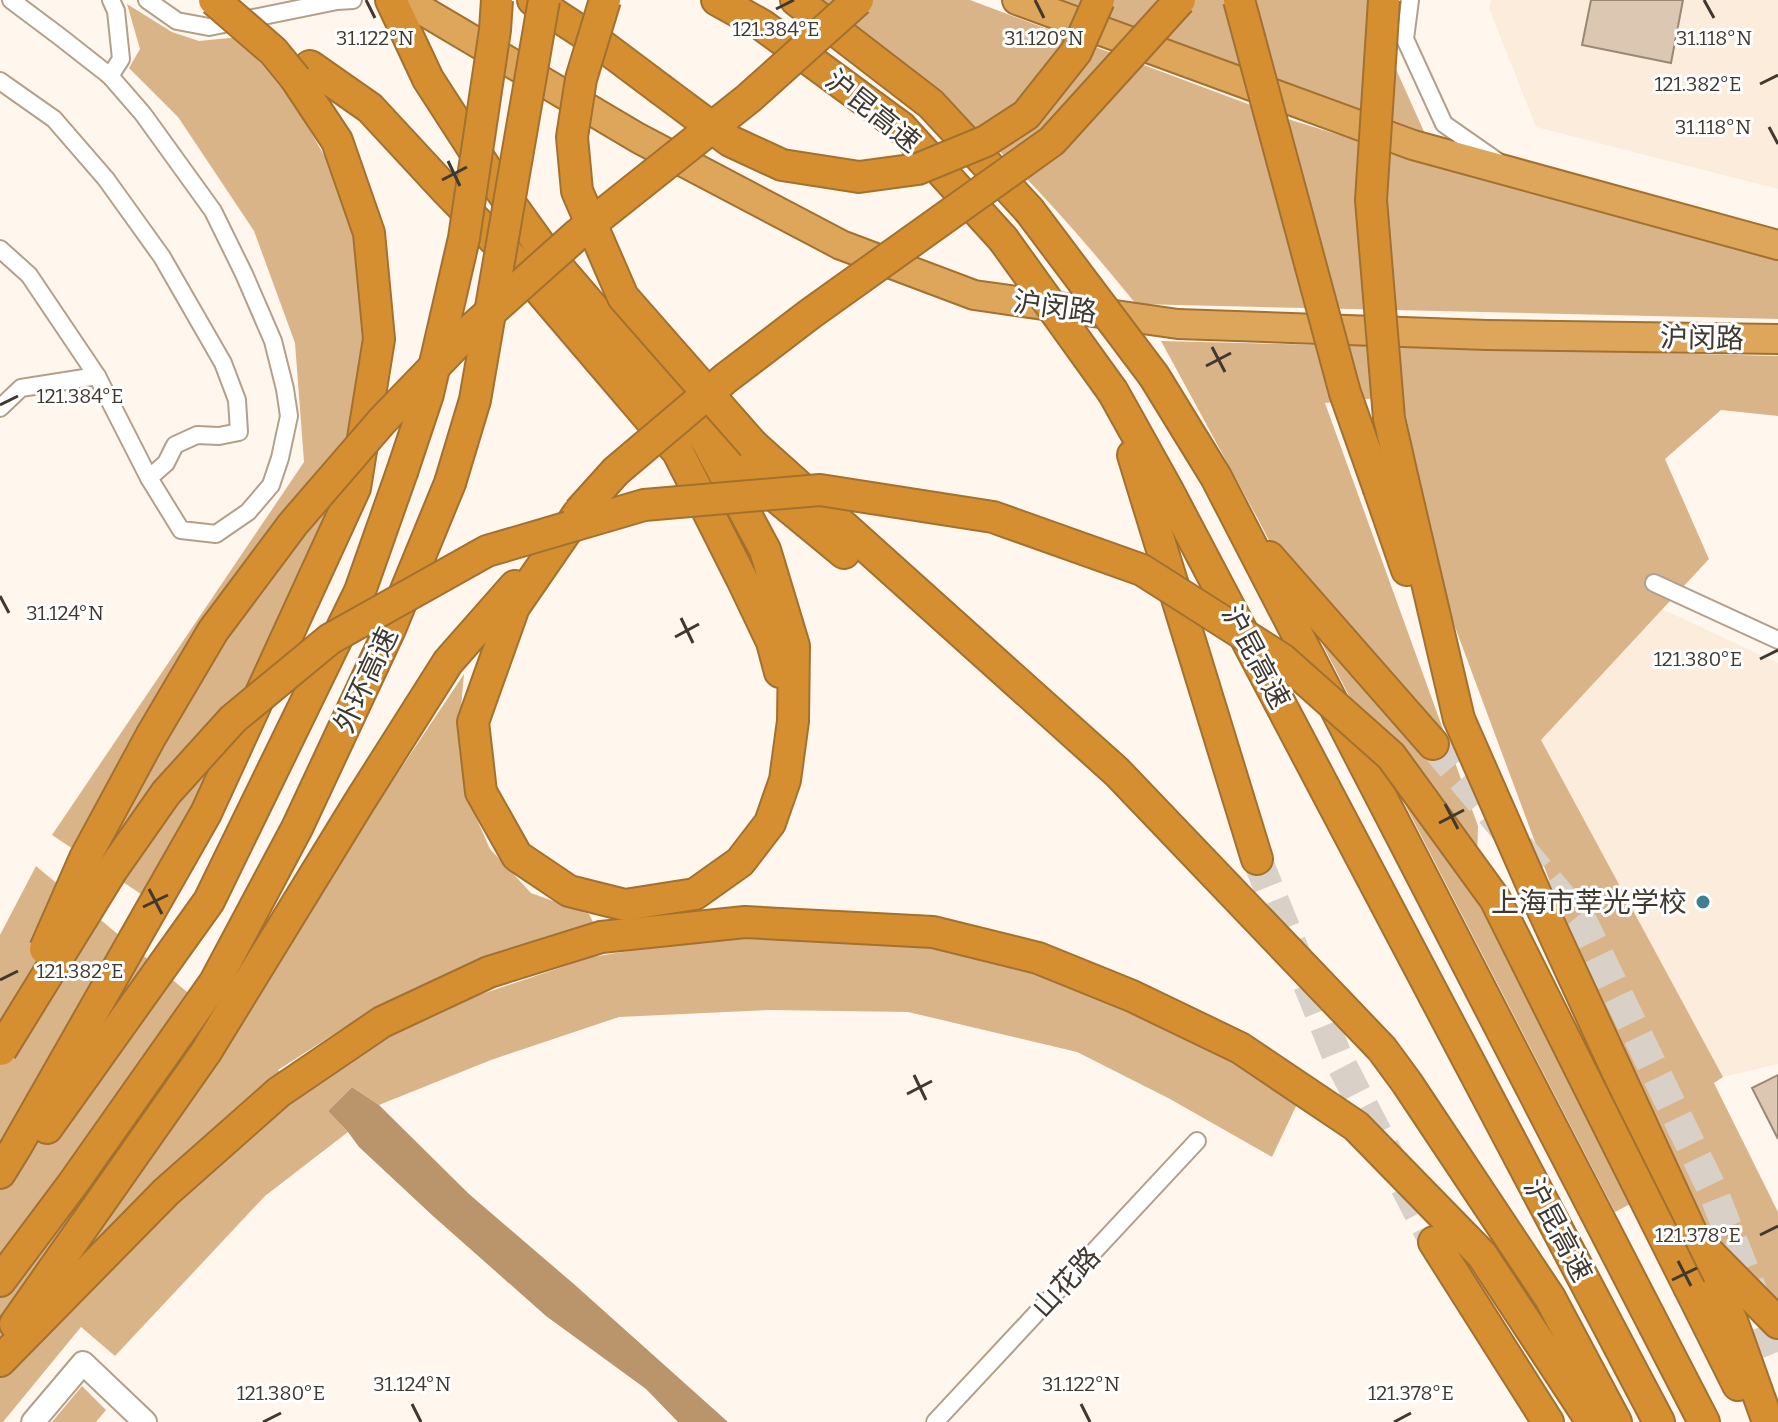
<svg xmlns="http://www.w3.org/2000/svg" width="1778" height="1422" font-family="Bitter,'Noto Sans SC',serif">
<rect width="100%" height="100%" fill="#fff7ee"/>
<!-- built -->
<g fill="#fcecdb">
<path d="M 1491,0 L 1778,0 L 1778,189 L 1536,127 L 1489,8 Z"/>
<path d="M 1662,609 L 1778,663 L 1778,1064 L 1723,1077 L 1540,740 Z"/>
</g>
<!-- forest -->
<g fill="#dab489">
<path d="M 818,0 L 970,0 L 1288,119 L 1426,162 L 1778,259 L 1778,319 L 1136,304 C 1086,243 1034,182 975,128 C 929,86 879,47 830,7 Z"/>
<path d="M 1058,0 L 1388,0 L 1391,58 L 1426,136 Z"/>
<path d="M 127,4 L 172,32 L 199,41 L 239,37 L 294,103 L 343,188 L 365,296 L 365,381 L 333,518 L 208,786 L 144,896 L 52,835 L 304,462 L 295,343 L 254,231 L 178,117 L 129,68 L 140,49 Z"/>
<path d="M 1161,341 L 1778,356 L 1778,416 L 1721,410 L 1665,459 L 1709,559 L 1541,740 L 1723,1077 L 1714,1083 L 1778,1212 L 1778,1307 L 1715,1246 L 1564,920 L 1442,592 L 1402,396 L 1325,403 L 1478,826 L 1476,896 L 1634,1202 L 1615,1212 L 1260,523 Z"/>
<path d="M 464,674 L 459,730 L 465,792 L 490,849 L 531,893 L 589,914 L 597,930 L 480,962 L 359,1018 L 278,1070 L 302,1091 L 343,1060 L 449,1005 L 592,957 L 727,935 L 946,946 L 1066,976 L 1176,1026 L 1298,1102 L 1272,1157 L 1170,1099 L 1077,1052 L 908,1012 L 770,1010 L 619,1017 L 491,1060 L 379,1105 L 352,1087 L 328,1111 L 348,1132 L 265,1196 L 115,1356 L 81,1327 L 3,1422 L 0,1422 L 0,935 L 36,866 L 234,1031 L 377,804 Z"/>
<path d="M 82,1386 L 106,1410 L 96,1422 L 52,1422 Z"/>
</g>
<!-- water -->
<path fill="#ba946b" d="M 352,1087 L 379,1105 L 469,1194 L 575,1285 L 728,1422 L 678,1422 L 646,1389 L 546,1316 L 433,1216 L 359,1147 L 348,1132 L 328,1111 Z"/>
<!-- building -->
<g fill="#dbc7b2" stroke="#9b8874" stroke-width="2">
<path d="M 1591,0 L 1683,0 L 1671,63 L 1582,45 Z"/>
<path d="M 1778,1075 L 1778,1139 L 1752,1088 Z"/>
</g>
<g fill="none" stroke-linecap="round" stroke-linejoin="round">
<!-- motorway-tunnel -->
<g stroke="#d9d1c8" stroke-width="30" stroke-dasharray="30 15" stroke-linecap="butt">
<path d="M 1433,744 L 1583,923 L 1712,1189 L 1778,1356"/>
<path d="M 1257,859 L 1338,1058 L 1434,1242"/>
</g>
<defs>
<g id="minor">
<path d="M 11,0 L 59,36 L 110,76 L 143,114 L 213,211 L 244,274 L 273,341 L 285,389 L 289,416 L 280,458 L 271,485 L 248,512 L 216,534 L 181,530 L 149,478"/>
<path d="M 147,0 L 177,21 L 209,27 L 337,1 L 353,0"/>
<path d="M 1410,0 L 1405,39 L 1444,124 L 1497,161"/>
<path d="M 110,76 L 121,59 L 116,11 L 111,0"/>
<path d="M 0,81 L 54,119 L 106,179 L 162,257 L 223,363 L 237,400 L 239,432 L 219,436 L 197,435 L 175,445 L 166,463 L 149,478 L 97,376 L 29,275 L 0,249"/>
<path d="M 0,408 L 21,388 L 97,376"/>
<path d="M 1654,583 L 1778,640"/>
<path d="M 935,1422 L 1197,1141"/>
</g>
<path id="tertiary" d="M 33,1422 L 83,1363 L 145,1422"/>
<g id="trunk">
<path d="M 405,0 L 638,138 L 841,245 L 974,295 L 1178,324 L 1487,335 L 1778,339"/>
<path d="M 1017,0 L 1413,145 L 1778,245"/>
</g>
<g id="motorway">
<path d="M 391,0 L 428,79 L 492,178 L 545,252 L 705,438 L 844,553"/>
<path d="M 533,0 L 603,46 L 659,88"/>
<path d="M 717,0 L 762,25 L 901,127 L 1003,239"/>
<path d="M 796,0 L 931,104 L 1029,210"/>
<path d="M 310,66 L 370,108 L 446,190 L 514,260 L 678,452 L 742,579 L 772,642 L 780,672"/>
<path d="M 1154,376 L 1216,477 L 1704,1422"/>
<path d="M 1113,392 L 1167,489 L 1659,1422"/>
<path d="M 753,445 L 1117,772 L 1382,1049 L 1407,1083 L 1550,1298 L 1616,1422"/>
<path d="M 1133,455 L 1257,859"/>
<path d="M 1403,480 L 1459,719 L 1542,908 L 1732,1321 L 1768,1422"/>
<path d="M 1379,489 L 1407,570"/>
<path d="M 578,514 L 514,607 L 473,722 L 481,792 L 517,856 L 569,891 L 625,905 L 695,894 L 740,862 L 770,823 L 785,780 L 793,721 L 794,646 L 765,550 L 705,438"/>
<path d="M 1269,557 L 1433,744"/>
<path d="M 47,1128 L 209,901 L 360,591 L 402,472"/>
<path d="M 0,1173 L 16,1147 L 206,813 L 355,488 L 379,339 L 369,233 L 337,141 L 296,79"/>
<path d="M 1434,1242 L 1548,1422"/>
<path d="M 1709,1253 L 1778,1323"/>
<path d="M 0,1281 L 72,1185 L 215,982 L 297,828 L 390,629 L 450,483"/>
<path d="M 1690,1289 L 1738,1385"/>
<path d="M 15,1324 L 206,1052 L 360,801 L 448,662 L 515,586"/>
<path d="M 0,1361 L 166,1192 L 279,1092 L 382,1022 L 489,972 L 601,937 L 745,922 L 933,932 L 1038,958 L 1132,996 L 1240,1048 L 1356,1126 L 1482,1255 L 1592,1422"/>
</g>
</defs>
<!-- minor casing -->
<use href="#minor" stroke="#b3a08b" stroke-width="20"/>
<!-- tertiary casing -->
<use href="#tertiary" stroke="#b3a08b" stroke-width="26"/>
<!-- trunk casing -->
<use href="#trunk" stroke="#a27130" stroke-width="32"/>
<!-- motorway casing -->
<use href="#motorway" stroke="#a27130" stroke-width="34"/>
<!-- minor -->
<use href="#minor" stroke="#fff" stroke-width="16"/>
<!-- tertiary -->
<use href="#tertiary" stroke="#fff" stroke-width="22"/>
<!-- trunk -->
<use href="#trunk" stroke="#dea65a" stroke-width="28"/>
<!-- motorway -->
<use href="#motorway" stroke="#d68f30" stroke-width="30"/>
<defs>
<g id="motorway-bridge">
<path d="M 214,0 L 273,51 L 296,79"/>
<path d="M 605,0 L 581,79 L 572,137 L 577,191 L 623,297 L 753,445"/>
<path d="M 1239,0 L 1345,393 L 1379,489"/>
<path d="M 1384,0 L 1371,200 L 1389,418 L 1403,480"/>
<path d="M 659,88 L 730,141 L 782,165 L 859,177 L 918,169 L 986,141 L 1026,115 L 1076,52 L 1099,0"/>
<path d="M 1029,210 L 1154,376"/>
<path d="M 1003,239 L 1113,392"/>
<path d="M 402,472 L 428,394 L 464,238 L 495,30 L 497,0"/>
<path d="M 450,483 L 475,400 L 544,0"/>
<path d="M 579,512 L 616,471 L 726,378 L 810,314 L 1052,141 L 1180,0"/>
<path d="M 45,949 L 85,858 L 151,736 L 213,631 L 293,524 L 382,421 L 466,334 L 578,234 L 749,98 L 858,0"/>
<path d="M 1,1050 L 112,870 L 166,793 L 233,719 L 330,639 L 487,551 L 644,505 L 820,490 L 993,517 L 1142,570 L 1282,659 L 1391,756 L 1495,899 L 1690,1289"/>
</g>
</defs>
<!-- motorway-bridge casing -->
<use href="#motorway-bridge" stroke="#a27130" stroke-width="34" stroke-linecap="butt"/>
<!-- motorway-bridge -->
<use href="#motorway-bridge" stroke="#d68f30" stroke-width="30"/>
</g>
<!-- ticks -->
<path fill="none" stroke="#413930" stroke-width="3" d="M 366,0 L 375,18M 1035,0 L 1044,18M 1704,0 L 1714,18M 776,9 L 794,0M 1760,84 L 1778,75M 1769,127 L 1778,144M 448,161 L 460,186M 442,180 L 467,167M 1212,347 L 1225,372M 1206,366 L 1231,353M 0,405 L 18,396M 0,596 L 9,613M 681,618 L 693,643M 675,637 L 699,624M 1760,659 L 1778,650M 1445,804 L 1458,829M 1439,823 L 1464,810M 149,889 L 162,914M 143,907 L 168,895M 0,980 L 18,971M 914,1075 L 926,1100M 907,1094 L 932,1081M 1760,1235 L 1778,1226M 1678,1261 L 1691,1286M 1672,1280 L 1697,1268M 412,1404 L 421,1422M 1081,1404 L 1090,1422M 263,1422 L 281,1413M 1394,1422 L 1411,1413"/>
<!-- markers -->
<circle fill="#3f8093" stroke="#fff" stroke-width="3" cx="1703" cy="902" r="8"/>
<g text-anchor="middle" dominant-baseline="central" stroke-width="6" stroke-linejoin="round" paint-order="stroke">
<!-- street labels -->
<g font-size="28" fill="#413930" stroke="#fff">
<text transform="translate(873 111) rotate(39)">沪昆高速</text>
<text transform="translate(1055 307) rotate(8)">沪闵路</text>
<text transform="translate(1702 338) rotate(1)">沪闵路</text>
<text transform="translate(1256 657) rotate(62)">沪昆高速</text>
<text transform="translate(366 680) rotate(-65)">外环高速</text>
<text transform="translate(1558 1230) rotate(62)">沪昆高速</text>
<text transform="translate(1066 1282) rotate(-47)">山花路</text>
</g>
<!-- poi labels -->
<g font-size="28" fill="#413930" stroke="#fff" text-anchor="end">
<text x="1687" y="902">上海市莘光学校</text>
</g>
</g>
<g font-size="20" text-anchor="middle" fill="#413930" stroke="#fff" stroke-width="6" stroke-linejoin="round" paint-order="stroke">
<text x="776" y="36">121.384°E</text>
<text x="375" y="45">31.122°N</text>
<text x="1044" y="45">31.120°N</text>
<text x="1714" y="45">31.118°N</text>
<text x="1698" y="91">121.382°E</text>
<text x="1713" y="134">31.118°N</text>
<text x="80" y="403">121.384°E</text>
<text x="65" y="620">31.124°N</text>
<text x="1698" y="666">121.380°E</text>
<text x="80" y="978">121.382°E</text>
<text x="1698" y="1242">121.378°E</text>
<text x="412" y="1391">31.124°N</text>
<text x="1081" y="1391">31.122°N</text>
<text x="281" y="1400">121.380°E</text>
<text x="1411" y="1400">121.378°E</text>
</g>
</svg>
